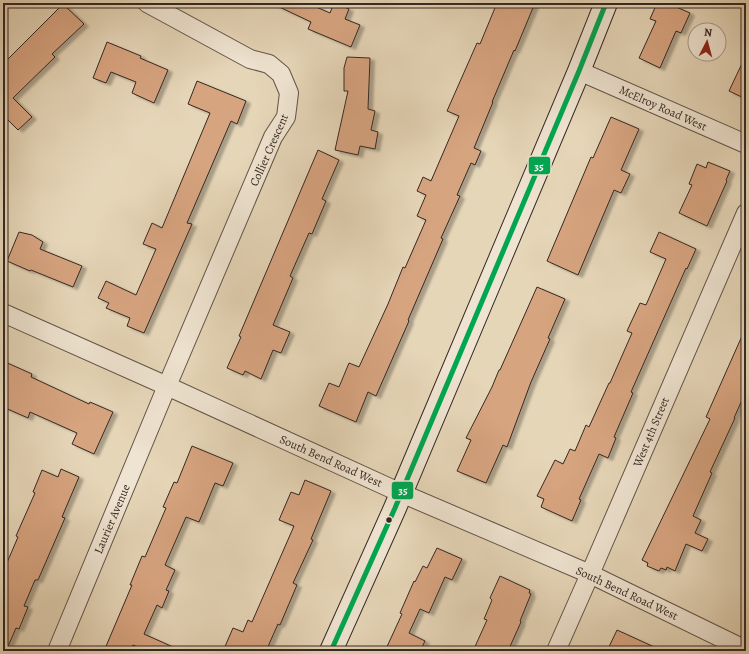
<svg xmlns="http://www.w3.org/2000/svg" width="749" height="654" font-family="Alegreya,serif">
<defs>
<filter id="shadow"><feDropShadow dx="4.5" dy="2.5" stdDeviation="1" flood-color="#0004"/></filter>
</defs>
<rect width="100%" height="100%" fill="#e6d6b8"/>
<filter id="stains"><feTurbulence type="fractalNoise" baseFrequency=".005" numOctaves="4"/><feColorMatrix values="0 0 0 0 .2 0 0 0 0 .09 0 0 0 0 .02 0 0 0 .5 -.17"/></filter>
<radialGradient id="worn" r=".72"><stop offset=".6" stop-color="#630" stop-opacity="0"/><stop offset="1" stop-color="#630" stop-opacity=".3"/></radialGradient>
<!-- building -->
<g fill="#d7a480" stroke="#352822" filter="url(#shadow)">
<path d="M 271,3 L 307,3 L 330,13 L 334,3 L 349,9 L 345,19 L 360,25 L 351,47 L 308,29 L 311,22 Z"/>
<path d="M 497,3 L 535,3 L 515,51 L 514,50 L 492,102 L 493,102 L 474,148 L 481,151 L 475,165 L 471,163 L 457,195 L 460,196 L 441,238 L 443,239 L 408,320 L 409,321 L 376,396 L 368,392 L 356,422 L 319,406 L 329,383 L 339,387 L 349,363 L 359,367 L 388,304 L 403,267 L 405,268 L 426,220 L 417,216 L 426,195 L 417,191 L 423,177 L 431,181 L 459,116 L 447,111 L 477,43 L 480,44 Z"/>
<path d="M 657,3 L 667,3 L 690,13 L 681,33 L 676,31 L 660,68 L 639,58 L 656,21 L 650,19 Z"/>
<path d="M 63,4 L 84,24 L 52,54 L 55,57 L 13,98 L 32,117 L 18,130 L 3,115 L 3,64 Z"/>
<path d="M 107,42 L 141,56 L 140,58 L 168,70 L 154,103 L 132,93 L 136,82 L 111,72 L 106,83 L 93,78 Z"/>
<path d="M 746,55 L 746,99 L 729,91 Z"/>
<path d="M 347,57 L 370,58 L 368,109 L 375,111 L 371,130 L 378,132 L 375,149 L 360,146 L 358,155 L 335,150 L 348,91 L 344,91 L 344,68 Z"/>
<path d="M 197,81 L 246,101 L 237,124 L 231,121 L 187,223 L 192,224 L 144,333 L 127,326 L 130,318 L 106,308 L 109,303 L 98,298 L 106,281 L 136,295 L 156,249 L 143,244 L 152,223 L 162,228 L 210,113 L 188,104 Z"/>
<path d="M 611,117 L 639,129 L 621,170 L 630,174 L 621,193 L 614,190 L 578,275 L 547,261 L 591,157 L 593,158 Z"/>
<path d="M 318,150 L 339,160 L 322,199 L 326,201 L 312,234 L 309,233 L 290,276 L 293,278 L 273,325 L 290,332 L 281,353 L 273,350 L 261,379 L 245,371 L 243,375 L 227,368 L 241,337 L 239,336 Z"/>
<path d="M 708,162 L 730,171 L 726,180 L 727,181 L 707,226 L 679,213 L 692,185 L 689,184 L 697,164 L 706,168 Z"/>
<path d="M 19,232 L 32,235 L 43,242 L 40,249 L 82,266 L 73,287 L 31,270 L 30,271 L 7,261 Z"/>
<path d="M 659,232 L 696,249 L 687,269 L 686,268 L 631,392 L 633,393 L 614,437 L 616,438 L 608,458 L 599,454 L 579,499 L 581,500 L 572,521 L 541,507 L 544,499 L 537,496 L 555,460 L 563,464 L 570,449 L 575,451 L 586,425 L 589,427 L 609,383 L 610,383 L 632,333 L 627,331 L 640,303 L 646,305 L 666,259 L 650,252 Z"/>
<path d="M 537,287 L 565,299 L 548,338 L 550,339 L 531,382 L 507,447 L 503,445 L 486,483 L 457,471 L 471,440 L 466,438 L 492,387 L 499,370 L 500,370 Z"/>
<path d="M 746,327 L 746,391 L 734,418 L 735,418 L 710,472 L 712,473 L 693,516 L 701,520 L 695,533 L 708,539 L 702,551 L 686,544 L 675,571 L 667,567 L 666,570 L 661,568 L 659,571 L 647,566 L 648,563 L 642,560 L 710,419 L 706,417 Z"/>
<path d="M 3,361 L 32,374 L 31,377 L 89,404 L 90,402 L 113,412 L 94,454 L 72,444 L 77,433 L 30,412 L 28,418 L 3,407 Z"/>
<path d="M 192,446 L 233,463 L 223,486 L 215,483 L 199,522 L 186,517 L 165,565 L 175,570 L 166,590 L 169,591 L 162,608 L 157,605 L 144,634 L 182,651 L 146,651 L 133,645 L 131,651 L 104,651 L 132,585 L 130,585 L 142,556 L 145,557 L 166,508 L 163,507 L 174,482 L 177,483 Z"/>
<path d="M 61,469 L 79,477 L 62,517 L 65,518 L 38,580 L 35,580 L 24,606 L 28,607 L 19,629 L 16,628 L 6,651 L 3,651 L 3,572 L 18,537 L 16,536 L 35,493 L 33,492 L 42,470 L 58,477 Z"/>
<path d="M 305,480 L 331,491 L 311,539 L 313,540 L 293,583 L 297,585 L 280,625 L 278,624 L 266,651 L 223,651 L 233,628 L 243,632 L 248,620 L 252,622 L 294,526 L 279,520 L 291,492 L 299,495 Z"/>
<path d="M 437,548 L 462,559 L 452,580 L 445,577 L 429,613 L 420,609 L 409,633 L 425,641 L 420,651 L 385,651 L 402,614 L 400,613 L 414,581 L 415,582 L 423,566 L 427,568 Z"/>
<path d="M 500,576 L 530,590 L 529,593 L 531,594 L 520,621 L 521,622 L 508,651 L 473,651 L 487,620 L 484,619 L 492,600 L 490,598 Z"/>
<path d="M 617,630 L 663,651 L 607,651 Z"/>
</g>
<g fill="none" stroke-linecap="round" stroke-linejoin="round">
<defs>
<g id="minor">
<path d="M 579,71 L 746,144"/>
<path d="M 3,313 L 167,386 L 401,493 L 590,574 L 746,650"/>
<path d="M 57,651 L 167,386 L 273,137 L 286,117 L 289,93 L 281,74 L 269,64 L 250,59 L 147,3"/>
<path d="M 556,651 L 590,574 L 746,213"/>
</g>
<path id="secondary" d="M 331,651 L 395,508 L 579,71 L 606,3"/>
</defs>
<!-- minor casing -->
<use href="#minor" stroke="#615448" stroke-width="20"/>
<!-- secondary casing -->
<use href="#secondary" stroke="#352822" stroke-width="24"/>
<!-- minor -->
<use href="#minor" stroke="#efe4d1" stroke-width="18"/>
<!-- secondary -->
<use href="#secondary" stroke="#efe4d1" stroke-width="22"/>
<defs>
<path id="bus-1" d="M 331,651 L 395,508 L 579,71 L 606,3"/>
</defs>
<!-- bus-1 casing -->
<use href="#bus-1" stroke="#efe4d1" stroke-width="8"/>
<!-- bus-1 -->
<use href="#bus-1" stroke="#00a651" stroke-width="5"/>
</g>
<!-- markers -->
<circle fill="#352822" stroke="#efe4d1" stroke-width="1.5" cx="389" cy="520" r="3.5"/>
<g text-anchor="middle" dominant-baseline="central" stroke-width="3" stroke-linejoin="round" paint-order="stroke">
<!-- street labels -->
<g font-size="12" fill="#352822" stroke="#efe4d1">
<text transform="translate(663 108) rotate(24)">McElroy Road West</text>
<text transform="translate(269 150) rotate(-66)">Collier Crescent</text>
<text transform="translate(651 432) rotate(-67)">West 4th Street</text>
<text transform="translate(331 461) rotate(24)">South Bend Road West</text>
<text transform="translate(112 519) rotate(-67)">Laurier Avenue</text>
<text transform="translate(627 593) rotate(25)">South Bend Road West</text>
</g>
</g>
<g stroke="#efe4d1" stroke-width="1.5">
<rect x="528" y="156" width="23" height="19" rx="4" fill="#00a651"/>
<rect x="391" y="481" width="23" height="19" rx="4" fill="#00a651"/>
</g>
<g font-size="11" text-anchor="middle" font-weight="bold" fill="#fff">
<text x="539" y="170">35</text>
<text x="403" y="494">35</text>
</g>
<!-- margin -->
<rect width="749" height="654" fill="none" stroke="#e6d6b8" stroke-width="16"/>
<rect x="4" y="4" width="741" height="646" fill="none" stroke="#352822" stroke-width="2"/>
<rect x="8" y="8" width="733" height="638" fill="none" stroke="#352822"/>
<!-- north arrow -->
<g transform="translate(707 42) rotate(6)"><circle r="19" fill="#efe4d1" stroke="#a5998b"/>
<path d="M0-3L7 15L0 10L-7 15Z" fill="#8f2418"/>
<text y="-6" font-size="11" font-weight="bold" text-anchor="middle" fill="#352822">N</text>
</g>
<rect width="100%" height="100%" filter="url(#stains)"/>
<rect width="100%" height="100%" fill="url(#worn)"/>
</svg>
